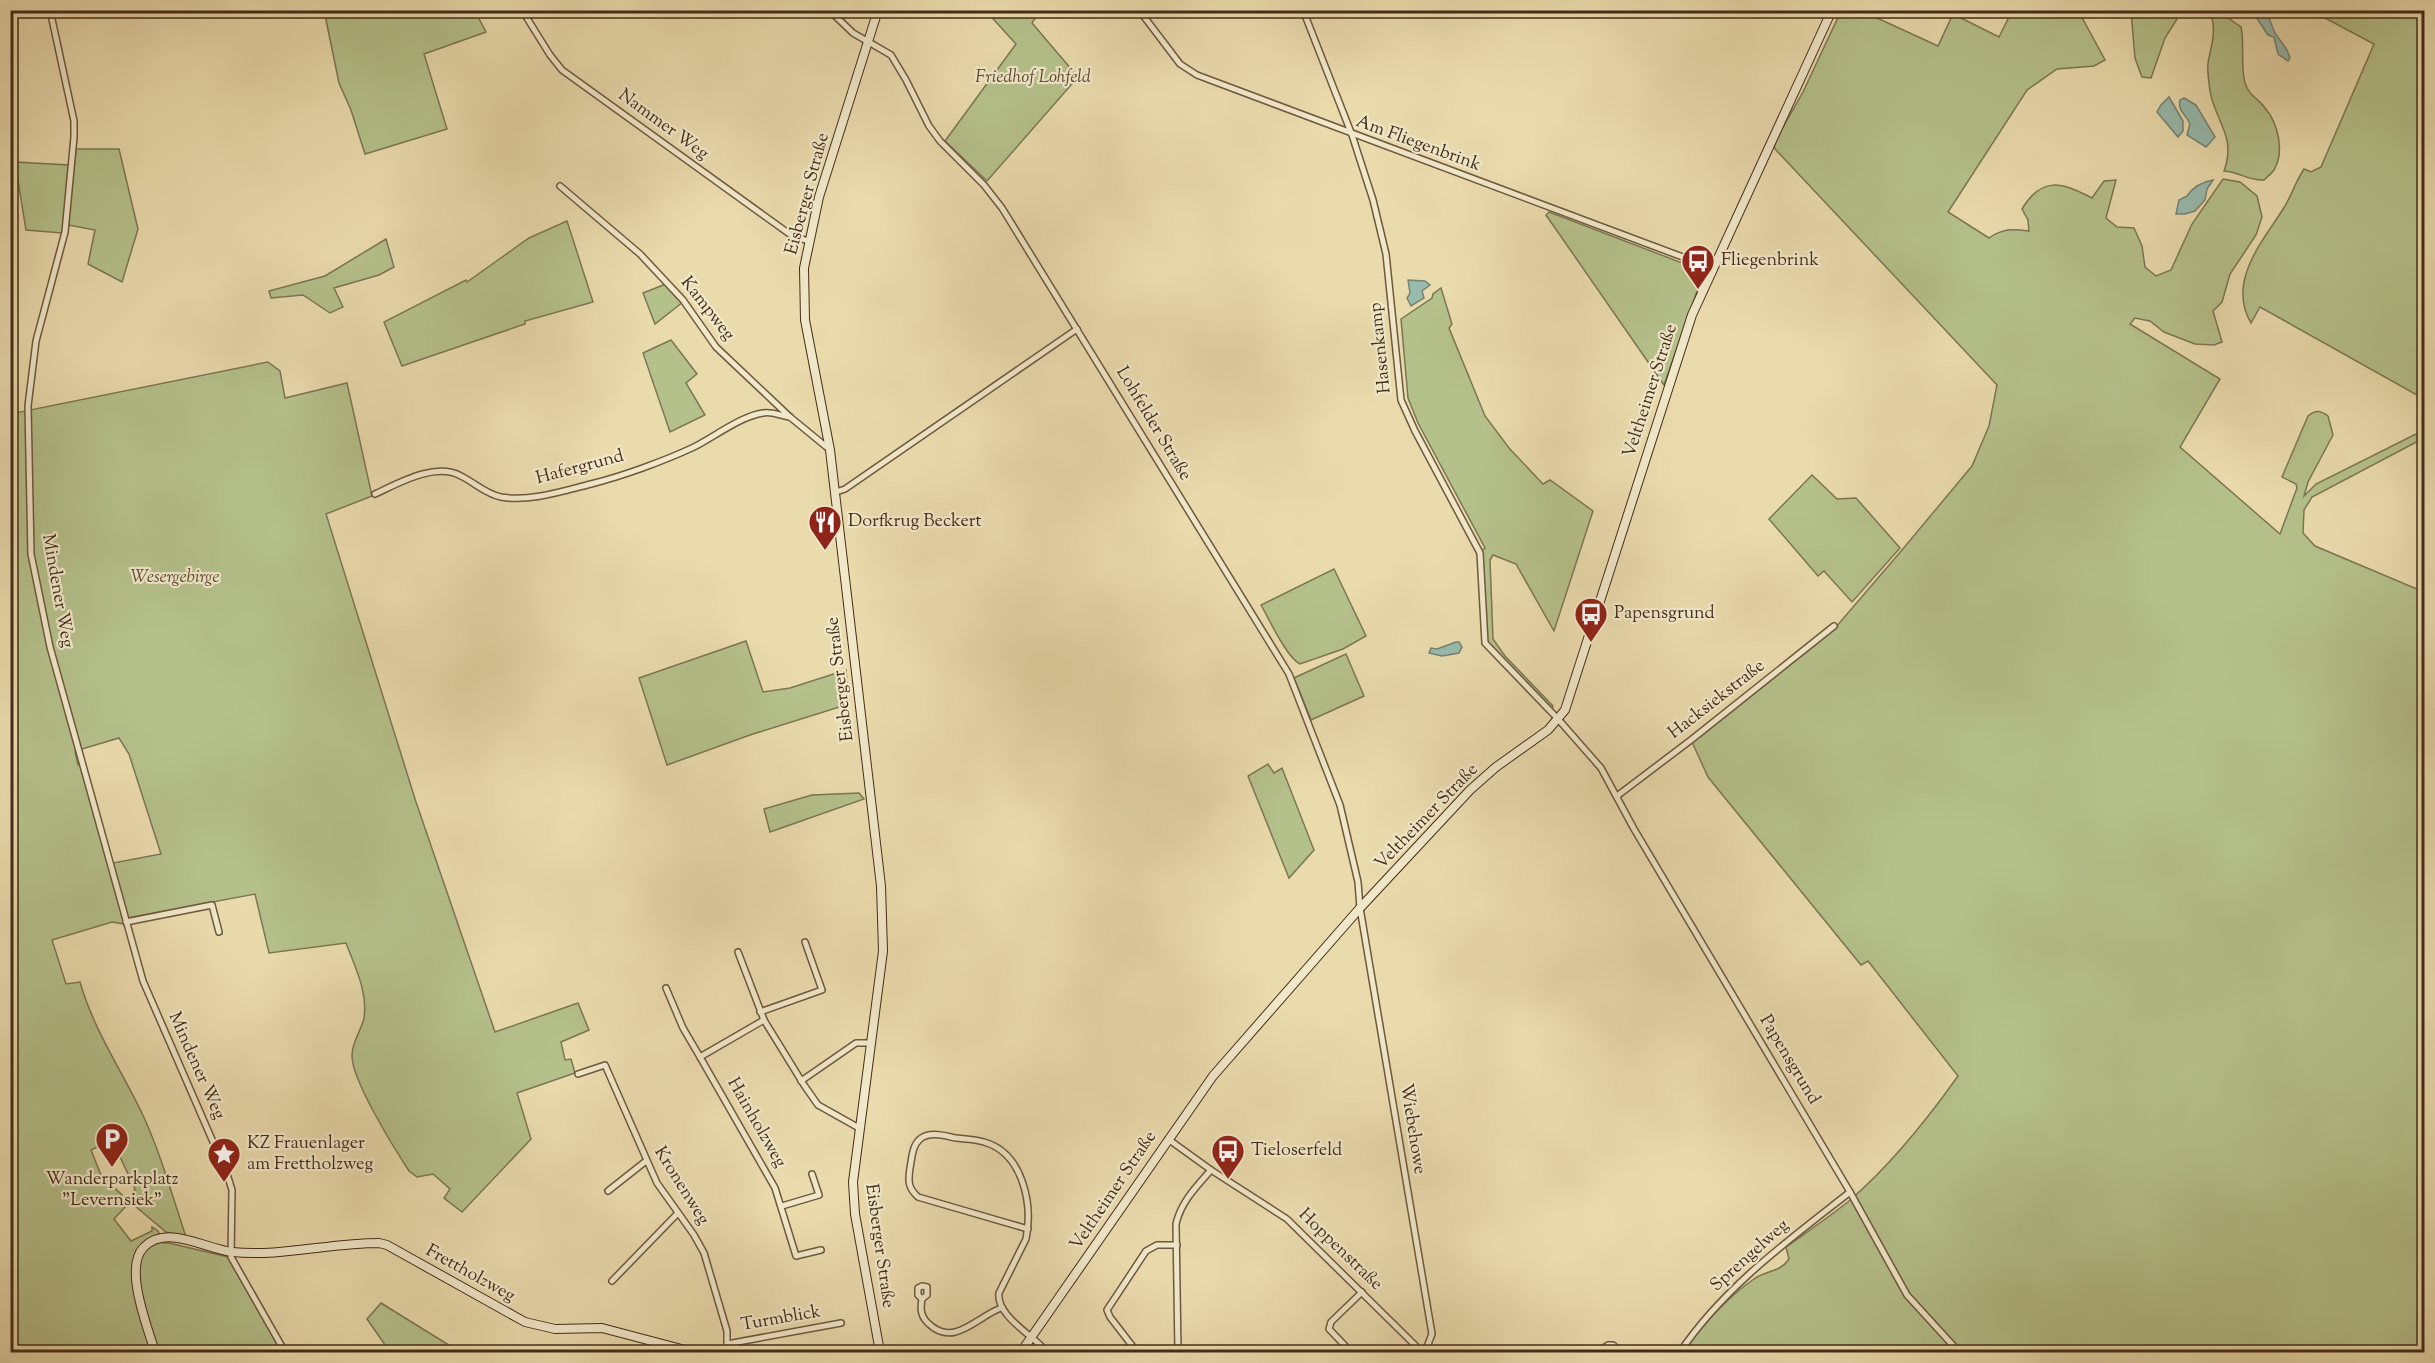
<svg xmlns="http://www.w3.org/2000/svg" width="2435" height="1363" font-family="'Sorts Mill Goudy',serif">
<rect width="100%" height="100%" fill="#eadbad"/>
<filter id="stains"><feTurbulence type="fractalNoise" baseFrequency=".00333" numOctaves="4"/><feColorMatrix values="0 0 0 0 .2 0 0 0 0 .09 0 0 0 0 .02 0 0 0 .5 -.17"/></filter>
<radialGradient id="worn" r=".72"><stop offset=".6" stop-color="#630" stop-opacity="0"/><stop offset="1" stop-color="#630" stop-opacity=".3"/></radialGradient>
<!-- green -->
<g fill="#b5c18b" stroke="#7c7652" stroke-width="1.5">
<path d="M 327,11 L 475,11 L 486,32 L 424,54 L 447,129 L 365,154 L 351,110 L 339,83 L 325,15 Z"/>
<path d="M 986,11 L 1040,11 L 1032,23 L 1078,77 L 987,181 L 945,141 L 1016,44 Z"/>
<path d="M 1841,11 L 1862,11 L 1938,46 L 1953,14 L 1999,37 L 2012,11 L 2077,11 L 2079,12 L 2105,60 L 2094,66 L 2057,69 L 2027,90 L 1948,212 L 1989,238 C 2003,228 2013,229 2029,231 L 2028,220 L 2022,209 C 2042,176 2061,182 2092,198 L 2104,181 L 2116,180 L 2106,218 L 2117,227 L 2134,228 L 2142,246 L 2145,267 L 2156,276 L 2171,270 L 2192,224 L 2223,179 L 2240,182 L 2257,196 L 2262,217 L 2256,235 L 2230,274 L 2222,302 L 2213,311 L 2222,342 L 2214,345 L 2195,344 L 2164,332 L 2150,321 L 2135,318 L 2130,324 L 2220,379 L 2180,447 L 2280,534 L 2297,488 L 2296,484 L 2282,477 L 2308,416 C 2315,410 2320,410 2328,416 L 2333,435 L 2308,482 L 2304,496 L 2316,484 L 2424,430 L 2424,438 L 2312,497 L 2304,510 L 2303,533 L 2315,546 L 2424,592 L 2424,1352 L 1682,1352 C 1702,1326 1726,1298 1754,1279 C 1766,1270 1780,1273 1789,1259 L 1786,1247 C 1807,1232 1829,1217 1849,1201 C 1891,1165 1926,1121 1958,1076 L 1868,961 L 1861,965 L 1708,777 L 1692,742 L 1836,627 L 1902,550 L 1972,466 L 1989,426 L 1997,385 L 1775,149 L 1774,143 L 1803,92 Z"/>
<path d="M 2131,11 L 2182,11 L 2165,38 L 2151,78 L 2142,77 L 2135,58 Z"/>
<path d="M 2312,11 L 2424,11 L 2424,399 L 2260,307 L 2251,323 C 2226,281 2264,240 2285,206 C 2292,194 2296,181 2304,169 L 2311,172 L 2321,167 L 2374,44 Z"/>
<path d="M 2217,15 L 2225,16 L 2241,27 C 2245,45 2240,64 2245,83 C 2249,96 2258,98 2265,108 C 2278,123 2285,152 2274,170 C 2272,173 2267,177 2264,180 C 2249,181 2239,172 2224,171 C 2237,137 2215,121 2210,91 C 2209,82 2207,71 2208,63 C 2211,46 2216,34 2212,17 Z"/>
<path d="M 76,149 L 119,149 L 138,229 L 122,282 L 88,264 L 95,230 L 68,225 Z"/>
<path d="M 15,162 L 69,165 L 62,233 L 26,230 Z"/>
<path d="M 1549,212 L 1698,269 L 1701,280 L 1664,385 L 1546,215 Z"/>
<path d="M 567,221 L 593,302 L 525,321 L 525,324 L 402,366 L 384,322 L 466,280 L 467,282 L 529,238 Z"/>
<path d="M 386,239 L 394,267 L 379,275 L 334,288 L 343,307 L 330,313 L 303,295 L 271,298 L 269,291 L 325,276 Z"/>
<path d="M 666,284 L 683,302 L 655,324 L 643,293 Z"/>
<path d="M 1441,288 L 1452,324 L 1449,328 L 1485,416 L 1509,448 L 1543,484 L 1550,480 L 1593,511 L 1554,631 L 1516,564 L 1493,555 L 1490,560 L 1493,639 L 1505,656 L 1553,706 L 1552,710 L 1487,642 L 1481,551 L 1485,548 L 1418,423 L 1408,398 L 1401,319 L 1432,298 L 1433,294 Z"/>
<path d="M 671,340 L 697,374 L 686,383 L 705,415 L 670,432 L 643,353 Z"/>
<path d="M 268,362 L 280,371 L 285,398 L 347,383 L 372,496 L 326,514 L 416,802 L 495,1032 L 578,1003 L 589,1030 L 561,1042 L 565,1060 L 571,1059 L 575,1073 L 517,1093 L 531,1139 L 462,1212 L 444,1198 L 450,1189 L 433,1174 L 417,1177 L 409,1171 C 394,1148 353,1082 352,1057 C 351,1044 361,1031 364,1018 C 368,992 355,967 346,943 L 269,953 L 255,894 L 127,918 L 113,863 L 161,854 L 129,754 L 119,738 L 75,751 L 78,765 L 81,765 L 124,924 L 112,922 L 52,940 L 66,984 L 80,982 C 93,1028 120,1068 141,1111 C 160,1151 172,1195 186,1237 L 166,1232 L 135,1206 L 130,1199 L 135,1189 L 114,1144 L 105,1143 L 91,1150 L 101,1175 L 122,1195 L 119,1200 L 126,1206 L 114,1219 L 131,1241 L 152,1231 L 152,1227 L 158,1231 L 163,1243 L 169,1243 L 228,1257 L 282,1352 L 11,1352 L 10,414 Z"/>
<path d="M 1812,475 L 1837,499 L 1856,498 L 1900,548 L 1852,602 L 1824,571 L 1818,576 L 1769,519 Z"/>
<path d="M 1334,569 L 1366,636 L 1343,649 L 1300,664 C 1287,658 1269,619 1261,605 Z"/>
<path d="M 746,641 L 763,692 L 790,688 L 846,670 L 849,704 L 750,735 L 667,765 L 639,678 Z"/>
<path d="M 1346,654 L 1364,696 L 1311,720 L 1294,678 Z"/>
<path d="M 1268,764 L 1274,773 L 1282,768 L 1314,850 L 1289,878 L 1248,776 Z"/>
<path d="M 859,793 L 864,799 L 770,832 L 764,809 L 812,795 Z"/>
<path d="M 381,1303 L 452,1347 L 449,1352 L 390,1352 L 367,1319 Z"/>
</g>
<!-- water -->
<g fill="#98bbae" stroke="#768272" stroke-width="1.5">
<path d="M 2252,11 L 2266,11 L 2275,33 L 2287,50 L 2290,58 L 2288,61 L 2278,54 L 2274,37 L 2268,35 Z"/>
<path d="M 2169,97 L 2183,121 L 2183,131 L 2178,137 L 2157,112 L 2161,105 Z"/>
<path d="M 2184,98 L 2196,105 L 2215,137 L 2206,147 L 2187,135 L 2190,124 C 2186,114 2177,111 2180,100 Z"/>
<path d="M 2213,180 L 2207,189 L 2205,200 L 2195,211 L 2185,214 L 2176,214 L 2179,200 L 2187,196 C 2193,187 2201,182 2213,180 Z"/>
<path d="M 1408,280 L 1425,281 L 1430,285 L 1422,291 L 1424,298 L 1411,306 L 1407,298 L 1410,293 Z"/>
<path d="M 1456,642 L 1459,642 L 1462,647 L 1459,653 L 1442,656 L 1429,653 L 1431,648 L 1437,649 Z"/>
</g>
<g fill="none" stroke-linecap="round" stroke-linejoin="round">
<defs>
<g id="street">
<path d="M 50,10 L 74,121 L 74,137 L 65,232 L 36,341 L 28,406 L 31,554 L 50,647 L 143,981 L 227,1174 L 232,1190 L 231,1257 L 285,1352"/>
<path d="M 522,10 L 550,55 L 562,70 L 791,235 L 808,241"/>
<path d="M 829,10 L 853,33 L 891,55 L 906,80 L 929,126 L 940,141 L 984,185 L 1002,208 L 1289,674 L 1340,805 L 1358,882 L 1360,908 L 1432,1334 L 1425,1352"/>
<path d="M 1139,10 L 1180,64 L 1197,75 L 1712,268"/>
<path d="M 1303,10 L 1352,135 L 1373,200 L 1386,254 L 1401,400 L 1415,431 L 1480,553 L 1485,643 L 1558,719 L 1601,768 L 1634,829 L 1850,1192 L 1907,1295 L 1959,1352"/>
<path d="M 560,186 L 640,254 L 683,300 L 716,347 L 790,417 L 829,449"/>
<path d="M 836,492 L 845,489 L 1077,329"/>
<path d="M 375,494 C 399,483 435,462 461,476 C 475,483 486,494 501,497 C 530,502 563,491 591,484 C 623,476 664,461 694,447 C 714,437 741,416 763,413 C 771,411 781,416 790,417"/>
<path d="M 1617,796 L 1691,740 L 1834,626"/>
<path d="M 126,922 L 212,905 L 219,932"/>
<path d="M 738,952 L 764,1020 L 804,1085 L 818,1105 L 859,1128"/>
<path d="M 666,988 L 683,1028 L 700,1057 L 764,1020"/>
<path d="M 760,1012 L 822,990 L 805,942"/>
<path d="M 700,1057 L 775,1188 L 796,1256 L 821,1250"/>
<path d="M 578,1074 L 605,1065 L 657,1183 L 694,1235 L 704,1253 L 727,1331 L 727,1344 L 724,1352"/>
<path d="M 801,1081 L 856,1043 L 871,1043"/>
<path d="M 1168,1139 L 1211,1170 L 1287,1219 L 1422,1352"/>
<path d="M 608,1191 L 646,1161"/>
<path d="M 782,1206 L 819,1195 L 812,1174"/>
<path d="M 1028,1229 L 918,1197 C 908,1188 908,1181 910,1168 C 912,1158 912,1146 920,1139 C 930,1131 945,1136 956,1138 C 965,1139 975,1139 984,1142 C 1023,1153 1033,1204 1026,1239 L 999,1293 C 996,1316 1033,1335 1047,1352"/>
<path d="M 612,1281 L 678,1213"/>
<path d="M 922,1299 L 918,1295 L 918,1288 L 922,1286 L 927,1287 L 927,1295 L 922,1299 C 920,1310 921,1317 929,1324 C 954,1348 978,1316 1001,1308"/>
<path d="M 727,1344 L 841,1323"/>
<path d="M 1137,1352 L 1110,1317 L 1107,1310 L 1146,1251 L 1157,1245 L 1177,1245"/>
<path d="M 1178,1352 L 1176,1224 C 1181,1202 1196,1187 1211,1170"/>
<path d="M 1351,1352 L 1329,1329 L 1331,1322 L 1362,1292"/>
<path d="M 1597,1352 L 1608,1345 L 1613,1345 L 1621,1352"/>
<path d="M 1680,1352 C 1724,1287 1789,1240 1850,1192"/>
</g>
<g id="secondary">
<path d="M 878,10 L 819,197 L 804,268 L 805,320 L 830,450 L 881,886 L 883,951 L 853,1182 L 855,1214 L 880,1352"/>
<path d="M 155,1352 C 148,1328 123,1267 144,1247 C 167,1224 206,1249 232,1252 C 280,1257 330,1243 379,1243 L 387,1245 L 525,1322 L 555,1329 L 602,1328 L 693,1352"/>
<path d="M 1021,1352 L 1213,1076 L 1360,908 L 1470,790 L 1496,767 L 1548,730 L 1565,710 L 1692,315 L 1832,10"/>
</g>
</defs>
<!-- street casing -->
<use href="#street" stroke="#6e583e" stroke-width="8"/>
<!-- secondary casing -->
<use href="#secondary" stroke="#442c19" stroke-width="10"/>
<!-- street -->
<use href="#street" stroke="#f1e8ca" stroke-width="5"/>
<!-- secondary -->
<use href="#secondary" stroke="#f1e8ca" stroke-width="8"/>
</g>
<!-- icons -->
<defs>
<symbol id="bus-pin" viewBox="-11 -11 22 30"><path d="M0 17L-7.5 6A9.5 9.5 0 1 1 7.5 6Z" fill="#8f2418" stroke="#f1e8ca"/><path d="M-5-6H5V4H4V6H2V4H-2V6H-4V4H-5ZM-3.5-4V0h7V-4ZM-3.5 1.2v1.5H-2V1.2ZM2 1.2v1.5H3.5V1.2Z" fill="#fff"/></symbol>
<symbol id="restaurant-pin" viewBox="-11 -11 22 30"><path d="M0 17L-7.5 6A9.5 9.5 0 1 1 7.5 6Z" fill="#8f2418" stroke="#f1e8ca"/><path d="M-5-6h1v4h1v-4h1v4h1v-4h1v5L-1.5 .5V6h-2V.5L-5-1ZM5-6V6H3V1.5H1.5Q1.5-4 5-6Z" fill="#fff"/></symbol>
<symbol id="parking-pin" viewBox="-11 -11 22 30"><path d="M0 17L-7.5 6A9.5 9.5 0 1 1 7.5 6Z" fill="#8f2418" stroke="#f1e8ca"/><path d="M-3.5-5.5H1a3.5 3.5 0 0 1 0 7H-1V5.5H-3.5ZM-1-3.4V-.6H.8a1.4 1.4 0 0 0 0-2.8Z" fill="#fff"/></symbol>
<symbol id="sight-pin" viewBox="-11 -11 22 30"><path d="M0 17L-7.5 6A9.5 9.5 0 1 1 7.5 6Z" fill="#8f2418" stroke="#f1e8ca"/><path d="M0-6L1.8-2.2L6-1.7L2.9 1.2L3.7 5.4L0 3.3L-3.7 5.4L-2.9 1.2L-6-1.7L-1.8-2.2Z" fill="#fff"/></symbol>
</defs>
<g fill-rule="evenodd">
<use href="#bus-pin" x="1679" y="242" width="38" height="52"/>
<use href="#restaurant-pin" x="806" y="503" width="38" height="52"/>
<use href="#bus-pin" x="1572" y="595" width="38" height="52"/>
<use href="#parking-pin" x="93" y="1120" width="38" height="52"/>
<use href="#bus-pin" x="1209" y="1132" width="38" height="52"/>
<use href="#sight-pin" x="205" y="1135" width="38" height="52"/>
</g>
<g text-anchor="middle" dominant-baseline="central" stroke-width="4.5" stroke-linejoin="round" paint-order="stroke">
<!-- park labels -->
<g font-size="18" font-style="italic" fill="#5b4a30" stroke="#f1e8ca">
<text x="1033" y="78">Friedhof Lohfeld</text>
<text x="175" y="578">Wesergebirge</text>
</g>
<!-- street labels -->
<g font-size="18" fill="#442c19" stroke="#f1e8ca">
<text transform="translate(663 125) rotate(36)">Nammer Weg</text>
<text transform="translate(1418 144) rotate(20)">Am Fliegenbrink</text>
<text transform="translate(808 194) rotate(-75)">Eisberger Straße</text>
<text transform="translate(707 309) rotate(52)">Kampweg</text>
<text transform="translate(1381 348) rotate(-96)">Hasenkamp</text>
<text transform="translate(1651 391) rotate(-72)">Veltheimer Straße</text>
<text transform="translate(1153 424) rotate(59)">Lohfelder Straße</text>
<text transform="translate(580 468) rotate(-15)">Hafergrund</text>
<text transform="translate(57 591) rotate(80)">Mindener Weg</text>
<text transform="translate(841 679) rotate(-97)">Eisberger Straße</text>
<text transform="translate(1717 700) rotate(-38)">Hacksiekstraße</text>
<text transform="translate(1427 817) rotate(-46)">Veltheimer Straße</text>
<text transform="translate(1789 1060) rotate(59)">Papensgrund</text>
<text transform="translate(196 1066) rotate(66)">Mindener Weg</text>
<text transform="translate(756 1123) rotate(60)">Hainholzweg</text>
<text transform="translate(1412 1129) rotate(81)">Wiebehowe</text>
<text transform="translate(681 1186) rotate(58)">Kronenweg</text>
<text transform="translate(1114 1191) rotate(-56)">Veltheimer Straße</text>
<text transform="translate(879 1246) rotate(82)">Eisberger Straße</text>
<text transform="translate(1340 1250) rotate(44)">Hoppenstraße</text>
<text transform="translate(1750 1256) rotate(-42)">Sprengelweg</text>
<text transform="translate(470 1274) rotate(29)">Frettholzweg</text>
<text transform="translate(781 1319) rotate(-10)">Turmblick</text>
</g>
<!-- poi labels -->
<g font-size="18" fill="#442c19" stroke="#f1e8ca" text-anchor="start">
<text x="1721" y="261">Fliegenbrink</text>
<text x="848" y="522">Dorfkrug Beckert</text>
<text x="1614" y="614">Papensgrund</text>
<text x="247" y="1144">KZ Frauenlager<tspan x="247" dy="21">am Frettholzweg</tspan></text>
<text x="1251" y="1151">Tieloserfeld</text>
<text x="112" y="1180" text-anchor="middle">Wanderparkplatz<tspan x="112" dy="21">"Levernsiek"</tspan></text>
</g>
</g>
<!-- margin -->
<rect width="2435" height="1363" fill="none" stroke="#eadbad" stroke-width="36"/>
<rect x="12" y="12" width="2411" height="1339" fill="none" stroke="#442c19" stroke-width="3"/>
<rect x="18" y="18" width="2399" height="1327" fill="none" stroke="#442c19" stroke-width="1.5"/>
<rect width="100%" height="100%" filter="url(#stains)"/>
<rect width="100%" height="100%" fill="url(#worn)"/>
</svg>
